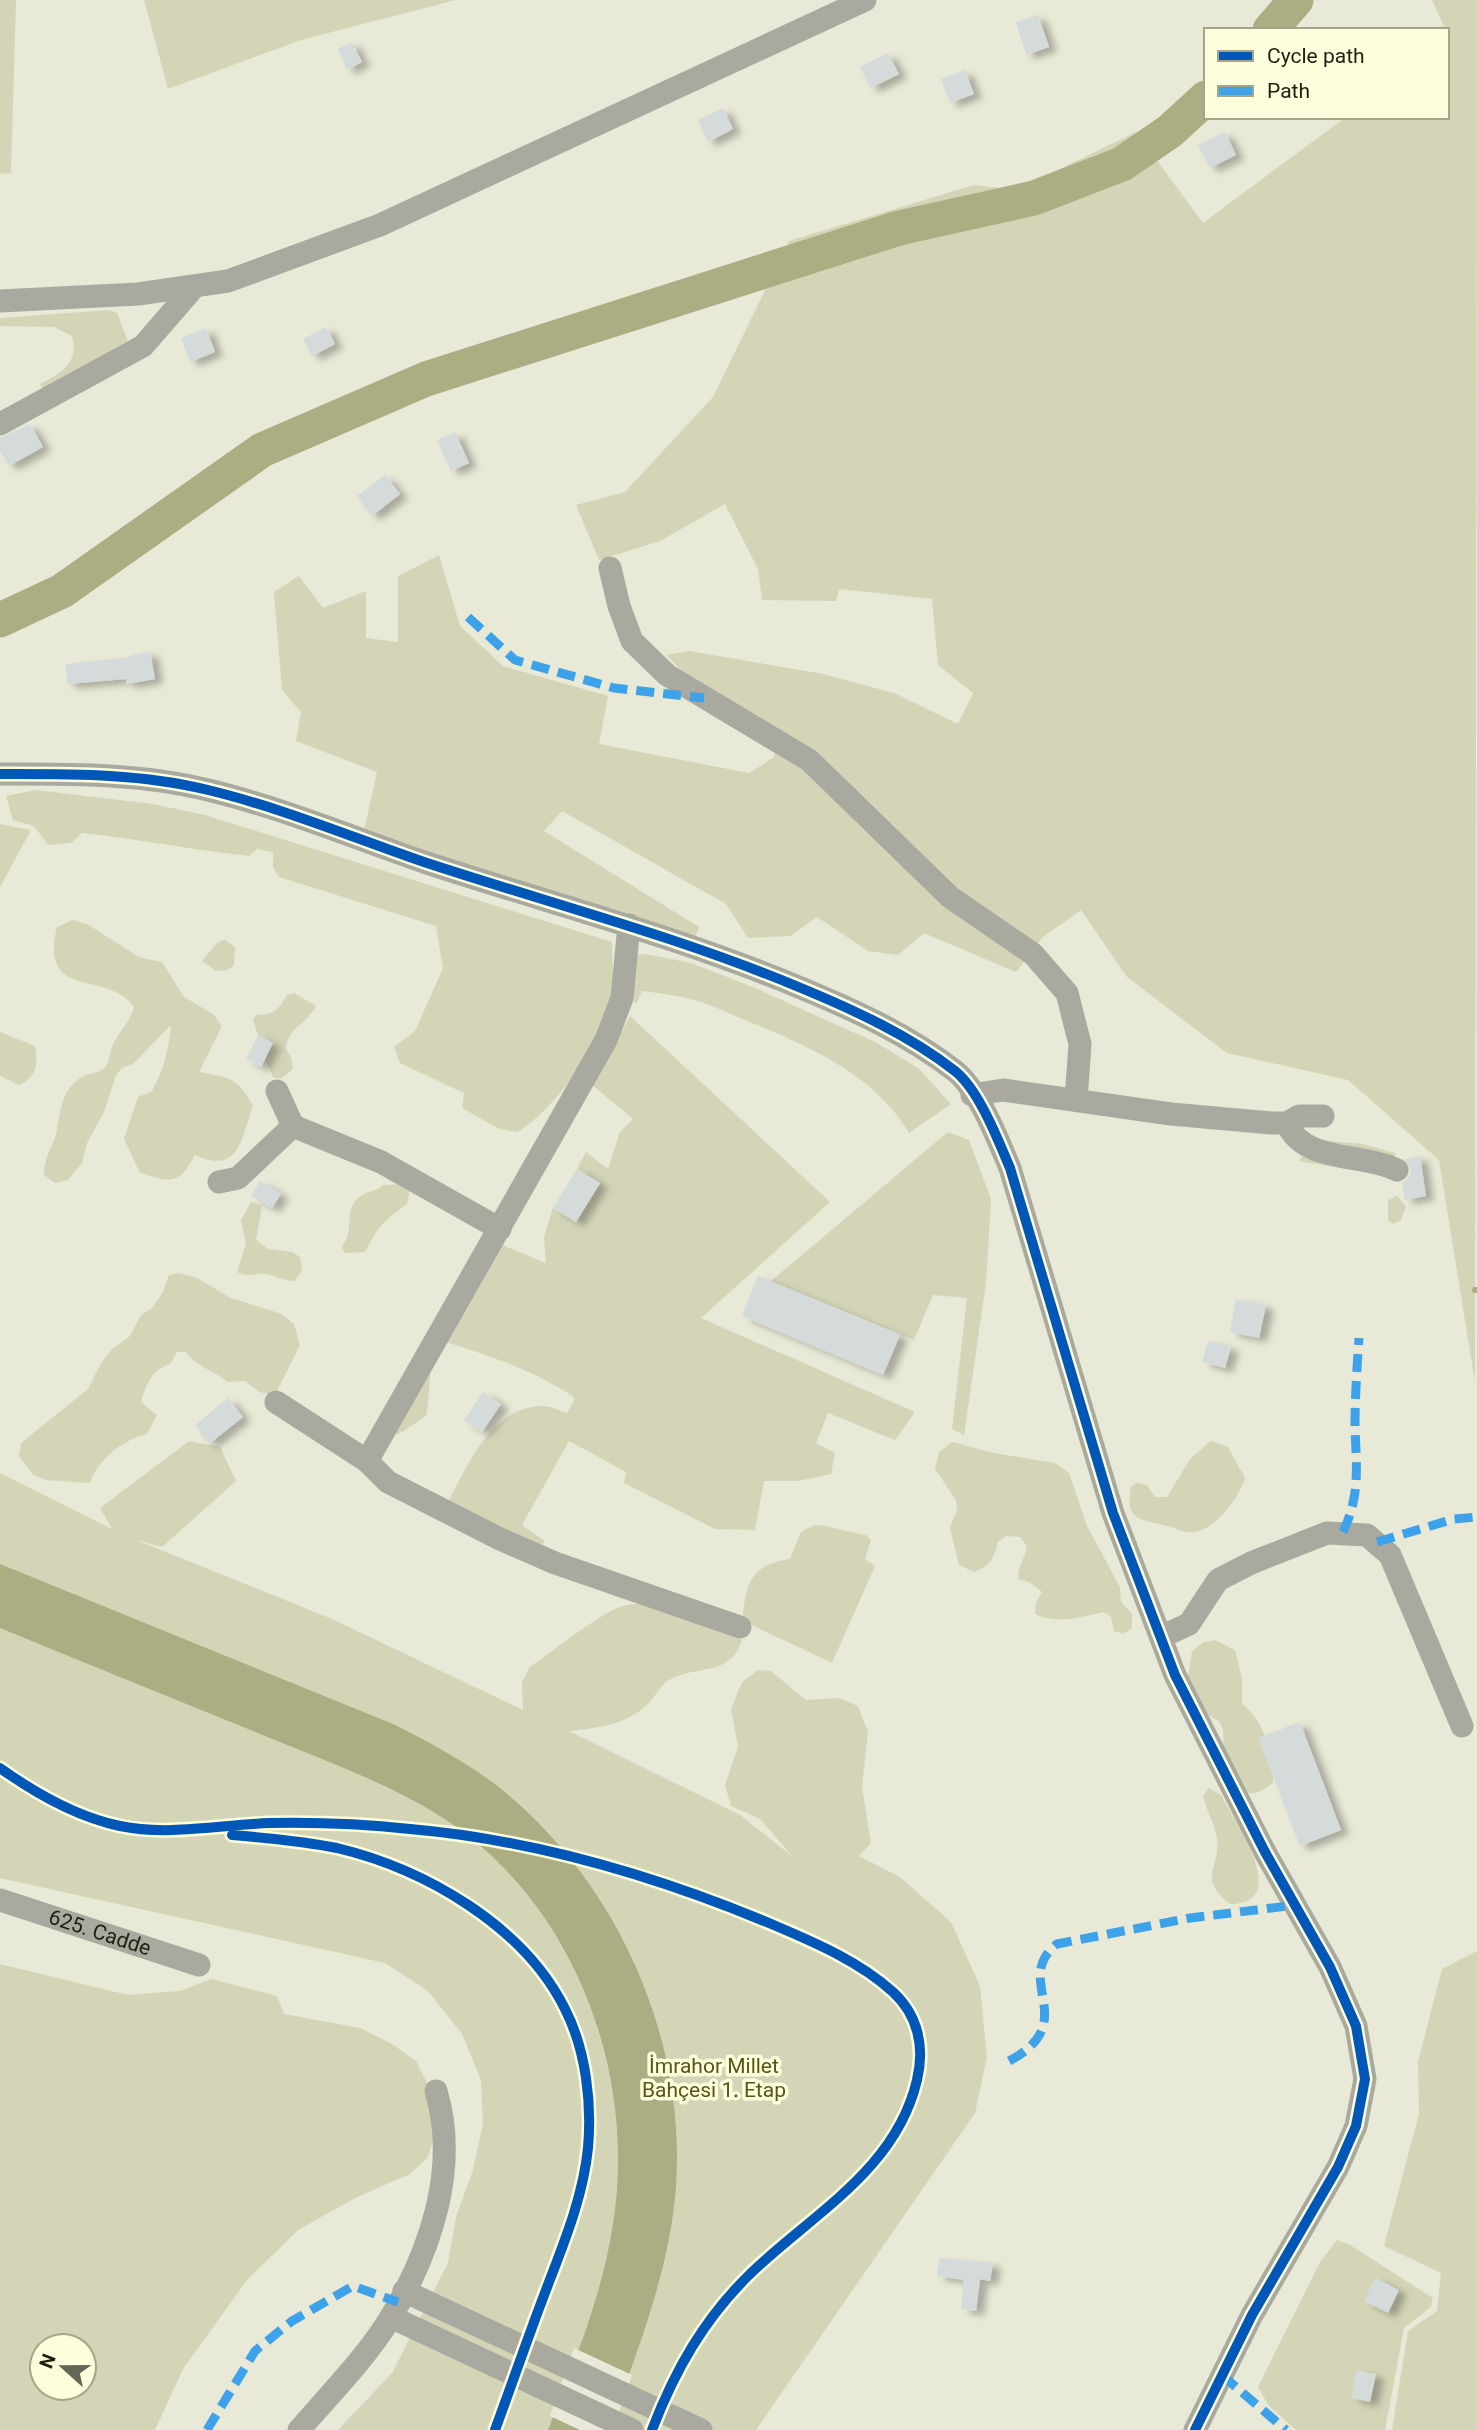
<svg xmlns="http://www.w3.org/2000/svg" width="1477" height="2430" font-family="Roboto,sans-serif">
<defs>
<filter id="shadow"><feDropShadow dx="8" dy="4.5" stdDeviation="3.5" flood-color="#0004"/></filter>
</defs>
<rect width="100%" height="100%" fill="#e8e9d6"/>
<!-- green -->
<g fill="#d4d5b7" fill-rule="evenodd">
<path d="M 0,0 L 16,0 L 11,173 L 0,174 Z"/>
<path d="M 144,0 L 456,0 L 301,40 L 168,89 Z"/>
<path d="M 1432,0 L 1477,0 L 1475,1382 L 1439,1160 L 1348,1080 L 1227,1053 L 1127,977 L 1081,910 L 1043,937 L 1016,972 L 924,933 L 898,955 L 868,951 L 817,917 L 790,936 L 748,938 L 726,904 L 562,811 L 544,831 L 699,927 L 695,938 L 364,831 L 377,772 L 296,741 L 301,712 L 282,690 L 274,592 L 299,576 L 323,608 L 366,591 L 366,638 L 398,642 L 398,576 L 439,555 L 460,626 L 503,666 L 608,696 L 599,744 L 749,773 L 773,758 L 784,733 L 683,672 L 666,655 L 689,651 L 823,674 L 894,693 L 958,724 L 973,693 L 938,665 L 932,599 L 839,589 L 836,601 L 762,600 L 758,569 L 725,504 L 660,541 L 599,560 L 576,505 L 625,492 L 713,397 L 789,241 L 974,185 L 1000,188 L 1033,182 L 1136,132 L 1203,223 L 1346,117 L 1447,117 L 1447,42 L 1450,40 Z"/>
<path d="M 109,310 L 117,313 L 128,341 L 42,389 L 40,384 C 62,373 79,363 72,336 L 54,327 L 0,326 L 0,318 Z"/>
<path d="M 36,790 L 153,804 L 205,815 L 612,942 C 612,964 616,992 610,1013 C 601,1046 547,1117 517,1132 L 500,1129 L 462,1108 L 464,1093 L 400,1063 L 394,1047 L 415,1031 L 443,968 L 436,926 L 279,877 L 273,867 L 273,852 L 257,849 L 249,856 C 193,850 138,839 82,833 L 71,843 L 48,845 L 34,826 L 13,820 L 6,796 Z"/>
<path d="M 0,824 L 31,830 L 0,887 Z"/>
<path d="M 72,920 L 87,924 L 139,957 L 162,962 L 184,997 L 213,1014 L 222,1026 L 199,1072 C 229,1078 238,1077 253,1106 C 241,1140 239,1175 195,1155 C 178,1186 172,1182 140,1173 L 124,1139 L 138,1097 L 152,1091 C 165,1066 168,1052 171,1025 L 133,1064 L 122,1068 L 116,1075 L 104,1112 L 87,1143 L 82,1163 L 68,1180 L 55,1183 L 44,1175 C 44,1155 54,1147 57,1129 C 60,1111 63,1087 82,1077 C 90,1072 100,1074 106,1066 C 110,1060 110,1051 113,1045 C 119,1031 130,1022 134,1007 C 109,969 38,1002 57,927 Z"/>
<path d="M 225,940 L 235,947 L 234,965 L 228,970 L 216,971 L 202,961 L 218,942 Z"/>
<path d="M 645,954 L 691,963 L 755,988 L 875,1042 L 918,1068 L 951,1104 L 909,1133 C 875,1074 806,1045 745,1020 C 727,1013 708,1003 690,999 C 674,995 658,993 642,991 L 636,1004 L 631,995 L 635,955 Z"/>
<path d="M 294,993 L 316,1006 C 307,1024 287,1028 286,1049 L 291,1057 L 293,1069 L 281,1079 L 273,1077 L 265,1059 L 273,1043 L 258,1035 L 253,1020 L 256,1015 C 274,1014 277,1012 287,995 Z"/>
<path d="M 630,1016 L 830,1202 L 701,1318 L 915,1412 L 895,1440 L 828,1413 L 816,1443 L 835,1453 L 831,1474 L 798,1481 L 764,1481 L 755,1530 L 715,1529 L 624,1483 L 626,1472 L 569,1441 L 522,1525 L 545,1541 L 540,1548 L 446,1505 C 468,1466 490,1408 541,1406 C 549,1405 560,1411 567,1413 L 575,1398 C 534,1370 490,1356 443,1341 L 500,1244 L 546,1263 L 544,1237 L 553,1208 L 576,1222 L 600,1184 L 577,1169 L 586,1152 L 608,1169 L 620,1132 L 633,1119 L 592,1085 Z"/>
<path d="M 0,1032 L 35,1046 C 38,1064 37,1077 19,1085 L 0,1076 Z"/>
<path d="M 948,1132 L 969,1140 L 991,1199 L 986,1283 L 964,1435 L 952,1429 L 967,1298 L 933,1295 L 914,1340 L 771,1281 Z"/>
<path d="M 1320,1140 L 1362,1144 L 1395,1153 L 1396,1159 L 1370,1173 L 1298,1161 Z"/>
<path d="M 404,1184 L 410,1188 L 407,1204 C 382,1223 380,1224 365,1252 L 345,1253 L 342,1248 C 343,1244 346,1241 347,1237 C 352,1224 345,1205 362,1195 C 371,1190 376,1192 383,1185 Z"/>
<path d="M 1397,1196 L 1406,1206 L 1401,1220 L 1393,1224 L 1388,1220 L 1388,1200 Z"/>
<path d="M 251,1202 L 262,1206 L 256,1240 L 268,1249 L 292,1252 L 300,1257 L 302,1271 L 294,1281 C 282,1281 276,1275 266,1274 C 254,1273 249,1278 237,1272 L 246,1243 L 241,1220 Z"/>
<path d="M 179,1273 L 197,1278 L 231,1298 L 282,1314 L 294,1324 L 300,1345 L 275,1395 L 259,1392 L 245,1381 L 228,1382 C 215,1371 195,1366 186,1352 L 177,1352 L 170,1364 C 152,1369 146,1385 141,1402 L 157,1415 L 147,1434 C 121,1441 99,1458 90,1483 L 45,1480 L 33,1475 L 19,1456 L 21,1443 L 88,1389 L 101,1363 L 112,1349 L 129,1337 L 141,1315 L 152,1308 L 163,1292 L 169,1275 Z"/>
<path d="M 430,1363 C 431,1368 428,1410 426,1416 L 399,1434 L 388,1435 Z"/>
<path d="M 189,1441 L 220,1447 L 236,1481 L 162,1547 L 136,1540 L 332,1619 L 523,1710 L 522,1682 L 530,1667 C 550,1653 601,1613 620,1607 C 660,1594 708,1623 742,1640 C 730,1679 694,1663 666,1682 C 659,1687 655,1697 649,1703 C 626,1725 598,1728 569,1731 L 740,1815 L 792,1856 L 760,1819 L 731,1806 L 725,1785 L 738,1747 L 731,1709 L 742,1682 L 758,1670 L 771,1671 L 806,1700 L 838,1698 L 858,1706 L 868,1732 L 862,1787 L 871,1843 L 859,1856 L 900,1877 L 951,1922 L 980,1986 L 987,2057 L 975,2113 L 756,2430 L 338,2430 L 392,2373 L 448,2263 L 456,2217 L 473,2170 L 483,2123 L 481,2080 L 462,2034 L 428,1991 L 385,1963 L 0,1878 L 0,1473 L 112,1529 L 100,1508 Z"/>
<path d="M 1211,1441 L 1228,1447 L 1245,1478 C 1239,1498 1216,1529 1194,1532 C 1185,1534 1176,1528 1167,1526 C 1139,1518 1125,1522 1131,1486 L 1138,1483 L 1147,1485 L 1155,1497 L 1167,1497 L 1190,1459 Z"/>
<path d="M 952,1442 L 994,1453 L 1055,1463 L 1069,1473 L 1087,1526 L 1120,1587 L 1121,1602 L 1132,1614 L 1132,1628 L 1123,1634 L 1114,1631 L 1111,1617 L 1104,1612 C 1081,1617 1057,1625 1035,1614 L 1036,1603 L 1042,1592 L 1029,1582 L 1018,1579 C 1018,1567 1025,1558 1027,1546 L 1020,1537 L 1006,1536 L 998,1542 C 994,1558 991,1566 974,1572 L 959,1565 L 950,1528 L 957,1510 L 956,1500 L 935,1469 L 939,1452 Z"/>
<path d="M 814,1525 C 832,1525 848,1533 866,1535 L 871,1540 L 865,1559 L 875,1566 L 832,1663 L 749,1624 L 743,1616 C 746,1581 752,1565 790,1559 L 801,1532 Z"/>
<path d="M 1215,1640 L 1235,1650 L 1242,1679 L 1242,1704 C 1246,1708 1251,1711 1254,1716 C 1267,1731 1274,1764 1273,1782 C 1262,1792 1255,1796 1240,1791 L 1224,1756 L 1223,1729 L 1219,1721 L 1205,1714 L 1188,1678 L 1192,1651 L 1204,1642 Z"/>
<path d="M 1209,1788 L 1221,1795 C 1235,1822 1293,1903 1230,1904 C 1196,1877 1221,1868 1217,1839 C 1215,1824 1206,1810 1203,1796 Z"/>
<path d="M 1477,1951 L 1477,2430 L 1392,2430 L 1408,2331 L 1437,2311 L 1441,2273 L 1384,2246 L 1419,2114 L 1418,2062 L 1442,1969 Z"/>
<path d="M 0,1964 L 128,1995 L 180,1991 L 211,1979 L 277,1996 L 284,2014 L 360,2028 L 392,2044 L 416,2061 L 430,2089 L 434,2137 L 428,2157 L 410,2174 L 357,2197 L 298,2230 L 247,2280 L 183,2369 L 155,2430 L 0,2430 ZM 42,2346 L 84,2346 L 84,2388 L 42,2388 Z"/>
<path d="M 1337,2240 L 1350,2245 L 1433,2298 L 1431,2307 L 1404,2328 L 1385,2430 L 1296,2430 L 1269,2406 L 1258,2387 L 1320,2262 Z"/>
</g>
<!-- water -->
<path fill="#acad82" d="M 0,1564 L 393,1724 C 433,1744 472,1765 506,1793 C 619,1887 686,2039 676,2186 C 670,2271 637,2351 609,2430 L 548,2430 C 573,2366 601,2298 612,2230 C 638,2083 580,1914 455,1826 C 399,1787 333,1764 270,1738 C 180,1701 90,1665 0,1628 Z"/>
<!-- pier -->
<path fill="#e8e9d6" d="M 574,2348 L 632,2375 L 613,2430 L 580,2430 L 550,2416 Z"/>
<g fill="none" stroke-linecap="round" stroke-linejoin="round">
<!-- stream -->
<path stroke="#acad82" stroke-width="6" d="M 1475,1290 L 1477,1290"/>
<!-- river -->
<g stroke="#acad82" stroke-width="35">
<path d="M 1270,30 L 1296,0"/>
<path d="M 0,620 L 62,591 L 262,450 L 426,379 L 899,228 L 1034,198 L 1122,164 L 1170,131 L 1206,98"/>
</g>
</g>
<!-- building -->
<g fill="#d5dbdb" filter="url(#shadow)">
<path d="M 1038,15 L 1049,47 L 1026,55 L 1016,22 Z"/>
<path d="M 352,42 L 362,62 L 347,70 L 338,49 Z"/>
<path d="M 888,53 L 899,74 L 871,88 L 860,67 Z"/>
<path d="M 965,70 L 974,94 L 950,103 L 941,79 Z"/>
<path d="M 723,108 L 733,129 L 708,142 L 698,120 Z"/>
<path d="M 1225,132 L 1236,155 L 1210,168 L 1198,145 Z"/>
<path d="M 326,327 L 335,344 L 312,356 L 303,339 Z"/>
<path d="M 206,328 L 215,352 L 190,362 L 181,338 Z"/>
<path d="M 30,424 L 43,447 L 9,466 L 0,451 L 0,438 Z"/>
<path d="M 455,432 L 469,463 L 451,471 L 437,440 Z"/>
<path d="M 385,475 L 400,494 L 372,516 L 357,496 Z"/>
<path d="M 150,651 L 155,679 L 127,684 L 126,679 L 67,684 L 66,664 L 123,658 Z"/>
<path d="M 258,1035 L 273,1043 L 261,1067 L 246,1059 Z"/>
<path d="M 1420,1156 L 1426,1196 L 1405,1200 L 1402,1183 L 1410,1176 L 1411,1169 L 1404,1159 Z"/>
<path d="M 577,1169 L 600,1183 L 576,1222 L 553,1208 Z"/>
<path d="M 260,1181 L 281,1194 L 272,1208 L 251,1196 Z"/>
<path d="M 758,1276 L 900,1335 L 883,1375 L 742,1316 Z"/>
<path d="M 1236,1299 L 1266,1305 L 1259,1338 L 1230,1332 Z"/>
<path d="M 1208,1341 L 1231,1347 L 1225,1368 L 1202,1362 Z"/>
<path d="M 483,1392 L 501,1404 L 482,1432 L 464,1420 Z"/>
<path d="M 228,1398 L 243,1417 L 209,1444 L 195,1425 Z"/>
<path d="M 1300,1722 L 1341,1830 L 1300,1846 L 1258,1738 Z"/>
<path d="M 939,2258 L 993,2263 L 990,2281 L 980,2279 L 976,2311 L 961,2309 L 964,2280 L 937,2276 Z"/>
<path d="M 1375,2278 L 1399,2290 L 1388,2313 L 1364,2301 Z"/>
<path d="M 1356,2370 L 1376,2374 L 1370,2402 L 1351,2398 Z"/>
</g>
<g fill="none" stroke-linecap="round" stroke-linejoin="round">
<!-- minor -->
<g stroke="#a9a9a0" stroke-width="23">
<path d="M 0,301 L 138,294 L 228,281 L 380,225 L 865,0"/>
<path d="M 0,424 L 143,346 L 195,286"/>
<path d="M 610,568 L 619,606 L 632,641 L 667,675 L 809,760 L 950,897 L 1033,954 L 1067,993 L 1080,1044 L 1076,1100"/>
<path d="M 0,774 C 69,774 140,773 208,790 C 283,808 354,838 427,863 C 552,904 680,937 801,988 C 854,1010 909,1035 955,1071 C 979,1090 998,1140 1010,1168 L 1113,1513 L 1175,1675 L 1265,1852 L 1330,1967 L 1356,2026 L 1365,2079 L 1356,2126 L 1338,2167 L 1252,2315 L 1195,2430"/>
<path d="M 972,1095 L 1003,1090 L 1171,1114 L 1271,1123 L 1287,1123 L 1299,1116 L 1323,1116"/>
<path d="M 1287,1123 C 1302,1163 1364,1153 1397,1170"/>
<path d="M 293,1126 L 381,1162 L 500,1229"/>
<path d="M 219,1182 L 238,1178 L 293,1126 L 277,1091"/>
<path d="M 276,1402 L 367,1461 L 388,1482 L 500,1539 L 555,1563 L 740,1627"/>
<path d="M 367,1461 L 606,1040 L 622,998 L 629,925"/>
<path d="M 1161,1637 L 1189,1624 L 1218,1580 L 1251,1563 L 1327,1533 L 1367,1535 L 1390,1555 L 1462,1726"/>
<path id="s1" d="M 0,1900 L 199,1965"/>
<path d="M 404,2291 L 701,2430"/>
<path d="M 391,2317 L 632,2430"/>
<path d="M 299,2430 C 330,2394 366,2358 391,2317 C 431,2250 459,2167 436,2091"/>
</g>
<!-- quiet -->
<g stroke="#3da2ea" stroke-width="9" stroke-dasharray="18 9" stroke-linecap="butt">
<path d="M 468,617 L 515,660 L 614,688 L 704,698"/>
<path d="M 1343,1532 C 1361,1493 1356,1467 1355,1425 C 1355,1396 1357,1367 1359,1338"/>
<path d="M 1377,1542 L 1454,1519 L 1477,1517"/>
<path d="M 1009,2061 C 1083,2022 1011,1980 1057,1944 L 1190,1918 L 1296,1905"/>
<path d="M 1222,2375 L 1286,2430"/>
<path d="M 207,2430 L 255,2351 L 292,2321 L 353,2286 L 398,2302"/>
</g>
<defs>
<g id="cycleway">
<path d="M 0,774 C 69,774 140,773 208,790 C 283,808 354,838 427,863 C 552,904 680,937 801,988 C 854,1010 909,1035 955,1071 C 979,1090 998,1140 1010,1168 L 1113,1513 L 1175,1675 L 1265,1852 L 1330,1967 L 1356,2026 L 1365,2079 L 1356,2126 L 1338,2167 L 1252,2315 L 1195,2430"/>
<path d="M 0,1768 C 35,1793 77,1817 120,1826 C 167,1836 221,1825 269,1823 C 315,1822 364,1824 410,1829 C 536,1840 660,1877 776,1926 C 816,1943 860,1962 893,1992 C 918,2015 925,2047 917,2080 C 896,2170 812,2214 750,2274 C 704,2319 675,2370 652,2430"/>
<path d="M 232,1835 C 268,1838 303,1841 337,1848 C 425,1869 524,1926 565,2009 C 586,2050 592,2103 588,2148 C 583,2198 563,2245 546,2290 C 528,2337 512,2384 495,2430"/>
</g>
</defs>
<!-- cycleway casing -->
<use href="#cycleway" stroke="#fdfedb" stroke-width="15"/>
<!-- cycleway -->
<use href="#cycleway" stroke="#0057b8" stroke-width="10"/>
</g>
<g text-anchor="middle" dominant-baseline="central" stroke-width="7" stroke-linejoin="round" paint-order="stroke">
<!-- street labels -->
<g font-size="21" fill="#1f1f12" stroke="#fdfedb">
<text stroke="none"><textPath href="#s1" startOffset="105">625. Cadde</textPath></text>
</g>
<!-- park labels -->
<g font-size="21" fill="#575618" stroke="#fdfedb">
<text x="714" y="2066">İmrahor Millet<tspan x="714" dy="24">Bahçesi 1. Etap</tspan></text>
</g>
</g>
<!-- legend -->
<rect x="1204" y="28" width="245" height="91" fill="#fdfedb" stroke="#a4a58b" stroke-width="2"/>
<rect x="1218" y="51" width="35" height="10" fill="#0057b8" stroke="#a4a58b" stroke-width="2"/>
<text x="1267" y="63" font-size="21" fill="#1f1f12">Cycle path</text>
<rect x="1218" y="86" width="35" height="10" fill="#3da2ea" stroke="#a4a58b" stroke-width="2"/>
<text x="1267" y="98" font-size="21" fill="#1f1f12">Path</text>
<!-- north arrow -->
<g transform="translate(63 2367) rotate(291)"><circle r="33" fill="#fdfedb" stroke="#a4a58b" stroke-width="2"/>
<path d="M0-5L12 26L0 18L-12 26Z" fill="#656657"/>
<text y="-10" font-size="19" font-weight="bold" text-anchor="middle" fill="#1f1f12">N</text>
</g>
</svg>
